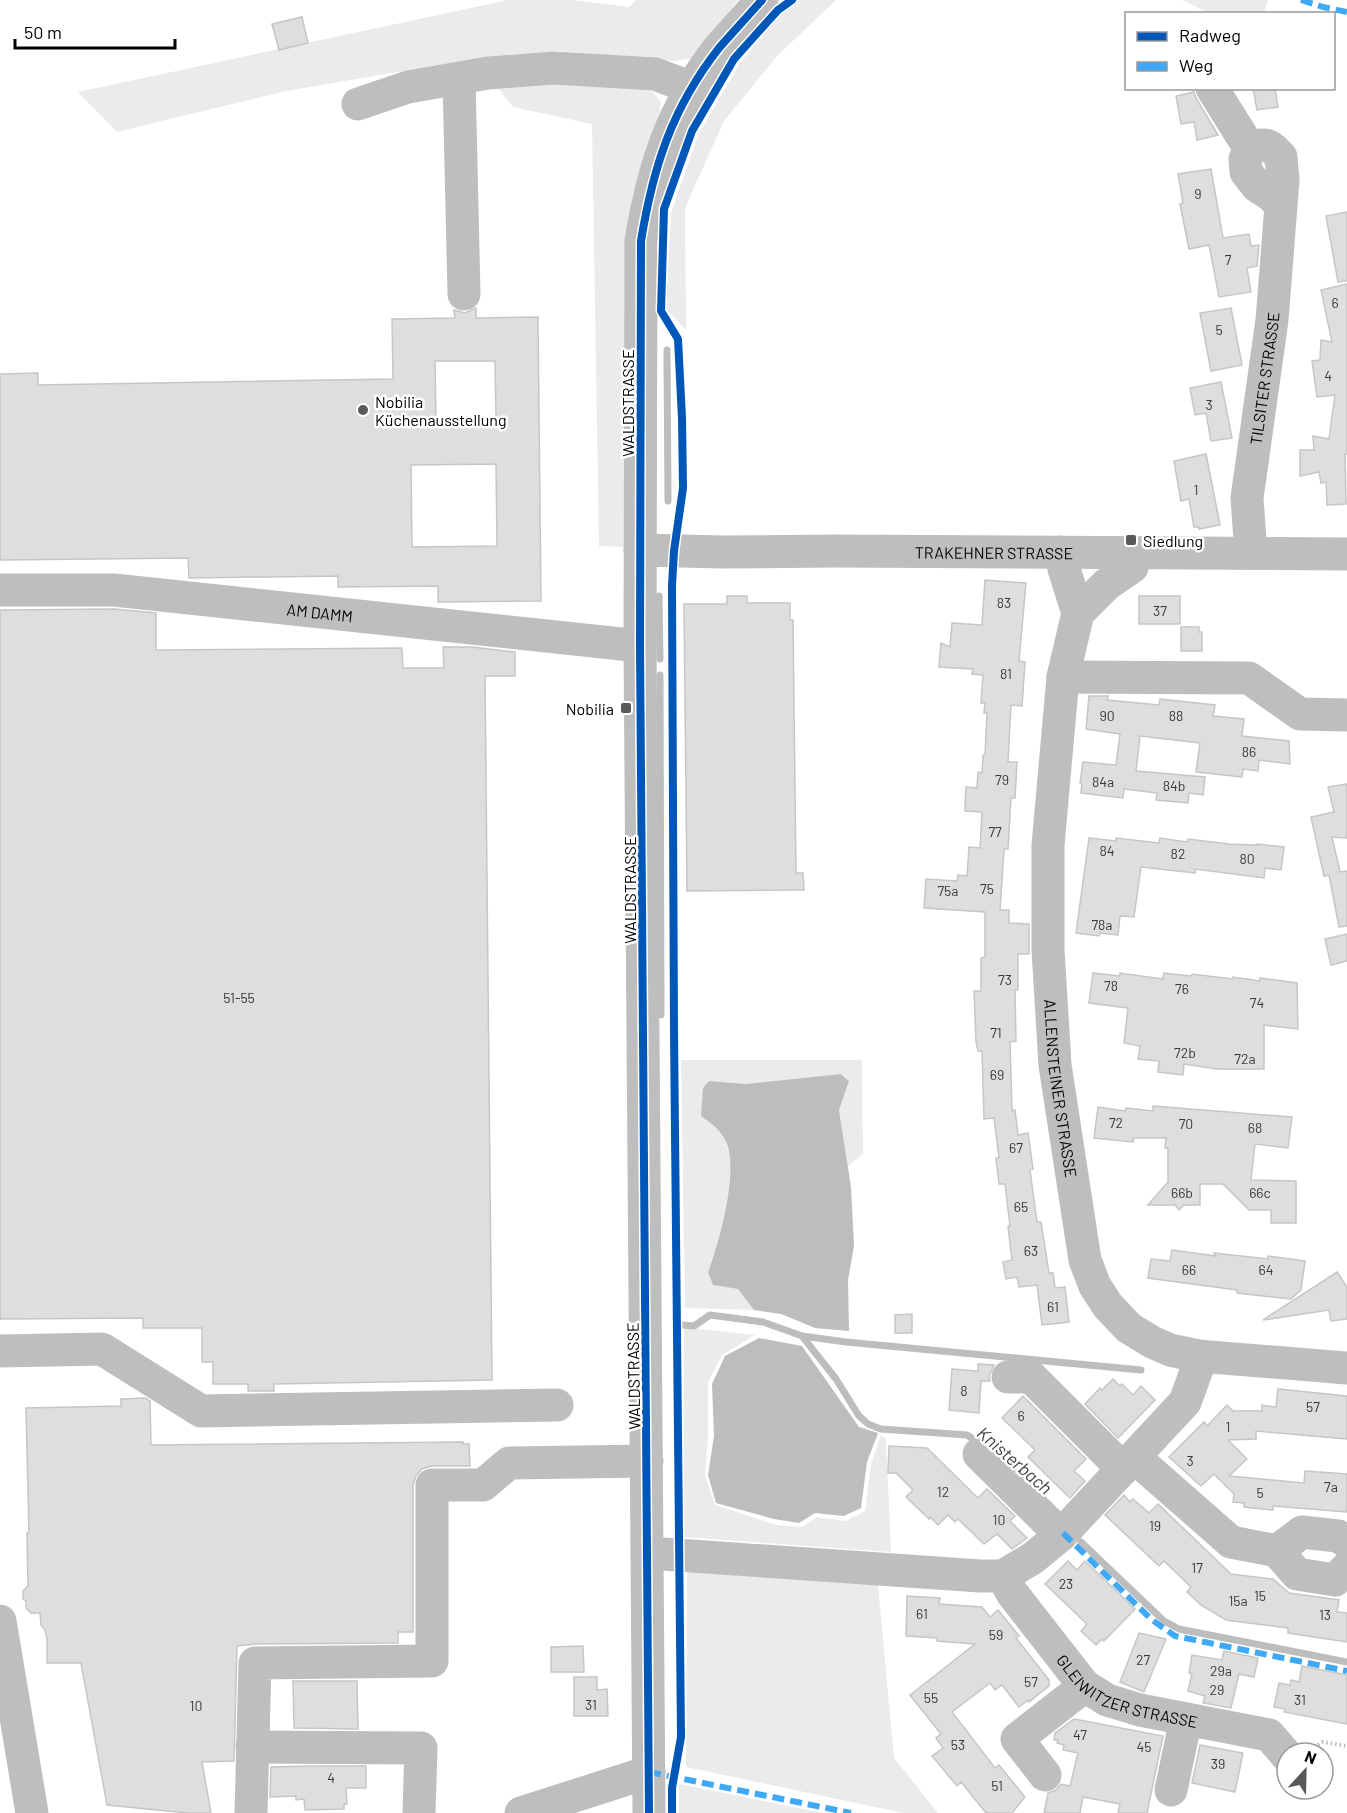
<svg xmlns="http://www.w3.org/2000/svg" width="1347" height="1813" font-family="Barlow,sans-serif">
<rect width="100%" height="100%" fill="#fff"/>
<!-- green -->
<g fill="#ebebeb">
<path d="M 508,0 L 571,0 L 629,7 L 636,0 L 738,0 L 698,57 L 675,61 L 557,51 L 491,56 L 286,91 L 117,132 L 78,92 Z"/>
<path d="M 800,0 L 836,0 L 777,56 L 724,121 L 685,208 L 686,330 L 666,309 L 671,213 L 698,135 L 740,63 L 780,15 Z"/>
<path d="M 1182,0 L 1268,0 L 1264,13 L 1209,13 Z"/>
<path d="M 554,81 L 636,86 L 652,91 L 661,102 L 659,117 L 646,148 L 632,197 L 628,242 L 627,547 L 599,546 L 592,124 L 513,107 L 495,85 Z"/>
<path d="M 681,1060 L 862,1060 L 863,1154 L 848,1166 L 839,1110 L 849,1081 L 842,1074 L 746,1084 L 709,1081 L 701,1116 C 711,1123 722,1131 726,1143 C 739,1173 718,1242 708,1274 L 713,1285 L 738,1289 L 754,1310 L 685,1308 Z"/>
<path d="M 684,1327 L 755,1335 L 722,1355 L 708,1383 L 708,1435 L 705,1475 L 715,1505 L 777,1525 L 802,1527 L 817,1517 L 846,1521 L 865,1511 L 871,1464 L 881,1435 L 886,1439 L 891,1552 L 683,1537 Z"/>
<path d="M 687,1571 L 878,1585 L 894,1758 L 938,1813 L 903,1813 L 686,1767 Z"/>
<path d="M 679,1784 L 823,1813 L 679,1813 Z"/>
</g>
<!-- water -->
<g fill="#bdbdbd">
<path d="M 841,1074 L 849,1081 L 839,1110 L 851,1187 L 854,1246 L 848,1280 L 849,1331 L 815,1328 L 781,1314 L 754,1310 L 738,1289 L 713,1285 L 708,1273 C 719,1241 738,1176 727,1144 C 722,1131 711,1123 701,1116 L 703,1088 L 709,1081 L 746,1084 Z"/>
<path d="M 759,1338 L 802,1346 L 859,1427 L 878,1433 L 867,1462 L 861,1508 L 844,1516 L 815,1513 L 799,1523 L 774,1519 L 716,1503 L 708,1475 L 714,1436 L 712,1384 L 725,1356 Z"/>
</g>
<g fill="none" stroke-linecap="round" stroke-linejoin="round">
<!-- stream -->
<g stroke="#bdbdbd" stroke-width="7">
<path d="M 667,350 L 668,501"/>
<path d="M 659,596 L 660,659"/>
<path d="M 660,675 L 661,1015"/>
<path d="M 682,1325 L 694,1326 L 710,1315 L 763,1322 L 802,1336 L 836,1379 L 859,1416 L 868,1424 L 881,1429 L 967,1435 L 979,1443"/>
<path d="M 802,1336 L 846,1342 L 1141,1370"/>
<path d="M 1081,1542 L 1164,1621 L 1179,1629 L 1347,1662"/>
</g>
</g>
<!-- building -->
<g fill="#dedede" stroke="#c6c6c6" stroke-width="1.5" fill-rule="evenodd">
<path d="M 302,17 L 308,43 L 279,50 L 272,24 Z"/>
<path d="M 1253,88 L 1275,88 L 1278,107 L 1257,110 Z"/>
<path d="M 1194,92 L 1196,98 L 1218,135 L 1197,140 L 1194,122 L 1181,124 L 1176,96 Z"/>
<path d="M 1211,169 L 1223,238 L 1249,234 L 1251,246 L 1259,245 L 1257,266 L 1247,268 L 1251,292 L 1219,297 L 1209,245 L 1189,249 L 1180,204 L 1183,203 L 1178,174 Z"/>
<path d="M 1347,212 L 1347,281 L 1338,282 L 1326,216 Z"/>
<path d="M 1347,284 L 1347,454 L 1345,454 L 1346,504 L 1327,505 L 1326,482 L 1321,483 L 1319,472 L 1300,476 L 1300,450 L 1314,450 L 1313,436 L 1329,439 L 1335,395 L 1317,397 L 1312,361 L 1320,360 L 1321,340 L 1332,342 L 1321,290 Z"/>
<path d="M 476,308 L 476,318 L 538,317 L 541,601 L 438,602 L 438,586 L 338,587 L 338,576 L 189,578 L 188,558 L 0,560 L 0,374 L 38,373 L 38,385 L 393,379 L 392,319 L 455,318 L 454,310 L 465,313 ZM 435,361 L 495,361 L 496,420 L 436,421 ZM 496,464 L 497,546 L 412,547 L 411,465 Z"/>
<path d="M 1231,308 L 1242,365 L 1211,371 L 1200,313 Z"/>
<path d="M 1221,382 L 1232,438 L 1211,441 L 1206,413 L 1195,415 L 1190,388 Z"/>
<path d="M 1206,454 L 1220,525 L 1199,529 L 1199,527 L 1194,527 L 1189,499 L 1181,501 L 1174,461 Z"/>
<path d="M 985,580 L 1026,583 L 1019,661 L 1025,662 L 1022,706 L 1011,705 L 1008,762 L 1017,762 L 1015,798 L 1011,798 L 1008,849 L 1004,849 L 1000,910 L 1009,910 L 1009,923 L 1029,924 L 1029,954 L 1018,954 L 1018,990 L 1015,990 L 1016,1041 L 1010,1042 L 1012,1111 L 1015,1110 L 1018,1135 L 1028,1133 L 1033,1169 L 1030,1170 L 1037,1222 L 1041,1222 L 1049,1273 L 1053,1273 L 1055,1288 L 1065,1287 L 1069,1322 L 1042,1325 L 1037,1285 L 1019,1287 L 1017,1277 L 1006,1279 L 1003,1262 L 1012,1260 L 1008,1226 L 1010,1226 L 1005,1184 L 999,1184 L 996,1158 L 999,1158 L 994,1118 L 984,1119 L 982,1051 L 978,1051 L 976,1042 L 974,991 L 981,991 L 981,958 L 985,957 L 985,912 L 924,908 L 926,879 L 957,881 L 958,875 L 967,876 L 969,847 L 980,848 L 982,812 L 965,811 L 965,805 L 966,787 L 977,788 L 978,772 L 982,773 L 983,755 L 985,755 L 987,713 L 984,713 L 985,703 L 981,703 L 983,675 L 972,674 L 973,669 L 939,667 L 941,643 L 950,647 L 952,623 L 982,625 Z"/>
<path d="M 727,596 L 747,596 L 747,603 L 790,603 L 790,620 L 793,620 L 796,873 L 803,873 L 804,890 L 687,891 L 684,604 L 727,604 Z"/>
<rect x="1139" y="596" width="41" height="28"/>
<path d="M 114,609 L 156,613 L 156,650 L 402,648 L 403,668 L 444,668 L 443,647 L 472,647 L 515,652 L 515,676 L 485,676 L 492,1380 L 274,1384 L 274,1391 L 248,1391 L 248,1384 L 213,1384 L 213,1362 L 202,1362 L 202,1328 L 143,1328 L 143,1318 L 0,1319 L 0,610 Z"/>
<path d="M 1181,627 L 1199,627 L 1199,632 L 1202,632 L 1202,651 L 1181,651 Z"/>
<path d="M 1089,696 L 1108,696 L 1107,700 L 1159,705 L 1160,699 L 1215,705 L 1213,716 L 1244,719 L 1242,736 L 1289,741 L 1290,764 L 1259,760 L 1258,771 L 1243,769 L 1242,777 L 1196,772 L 1200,743 L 1140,736 L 1136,771 L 1205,777 L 1203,795 L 1189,793 L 1188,803 L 1156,800 L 1157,793 L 1124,789 L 1123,798 L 1081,793 L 1082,783 L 1080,783 L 1083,762 L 1116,765 L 1120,734 L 1086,729 Z"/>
<path d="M 1347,784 L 1347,838 L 1332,837 L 1340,872 L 1347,871 L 1347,926 L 1339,927 L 1329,875 L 1324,876 L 1311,817 L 1334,812 L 1328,787 Z"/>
<path d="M 1089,838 L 1116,841 L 1116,838 L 1159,843 L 1160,838 L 1187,842 L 1188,839 L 1229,844 L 1257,845 L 1257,844 L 1284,847 L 1281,870 L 1265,868 L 1264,878 L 1195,869 L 1195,873 L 1141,867 L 1134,917 L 1120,916 L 1118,935 L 1100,933 L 1099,936 L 1076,933 Z"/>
<path d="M 1347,934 L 1347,961 L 1331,965 L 1325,939 Z"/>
<path d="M 1093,973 L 1120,976 L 1120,973 L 1163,979 L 1164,973 L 1191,976 L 1192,974 L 1233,979 L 1233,977 L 1260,981 L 1260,978 L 1297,983 L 1298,1029 L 1264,1025 L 1264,1069 L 1217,1069 L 1184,1064 L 1183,1075 L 1158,1072 L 1159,1061 L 1138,1059 L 1140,1046 L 1124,1043 L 1128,1008 L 1089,1003 Z"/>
<path d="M 1153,1106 L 1292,1117 L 1288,1148 L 1255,1144 L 1251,1180 L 1296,1181 L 1296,1223 L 1271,1223 L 1271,1210 L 1249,1210 L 1223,1184 L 1200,1184 L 1200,1205 L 1184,1205 L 1179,1210 L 1175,1205 L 1148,1205 L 1168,1182 L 1168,1148 L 1165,1148 L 1166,1138 L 1133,1138 L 1133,1142 L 1094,1138 L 1098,1107 L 1125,1111 L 1126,1108 L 1153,1111 Z"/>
<path d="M 1172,1250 L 1216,1256 L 1214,1253 L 1268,1259 L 1268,1256 L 1305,1261 L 1301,1290 L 1291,1299 L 1237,1293 L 1237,1290 L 1148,1278 L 1151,1259 L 1170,1261 Z"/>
<path d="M 1337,1272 L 1347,1287 L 1347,1319 L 1331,1321 L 1329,1310 L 1263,1320 Z"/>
<path d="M 912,1314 L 912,1333 L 895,1333 L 895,1315 Z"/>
<path d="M 978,1364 L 994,1365 L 989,1376 L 990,1381 L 981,1381 L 979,1413 L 949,1410 L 952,1369 L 978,1371 Z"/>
<path d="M 1113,1379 L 1120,1386 L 1122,1384 L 1133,1395 L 1141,1386 L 1155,1400 L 1118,1438 L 1085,1404 L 1100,1388 L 1102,1390 Z"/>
<path d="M 1278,1389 L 1347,1396 L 1347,1439 L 1256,1431 L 1256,1439 L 1228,1440 L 1247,1459 L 1229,1476 L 1304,1483 L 1305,1471 L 1347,1474 L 1347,1512 L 1273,1506 L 1273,1510 L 1244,1507 L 1244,1503 L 1233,1502 L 1234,1494 L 1214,1474 L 1201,1486 L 1169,1457 L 1204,1422 L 1207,1426 L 1227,1405 L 1233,1411 L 1262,1411 L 1262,1405 L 1276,1407 Z"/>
<path d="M 1023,1396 L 1086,1459 L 1074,1471 L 1085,1481 L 1070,1498 L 1028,1457 L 1035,1450 L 1002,1418 Z"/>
<path d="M 145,1398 L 150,1401 L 151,1445 L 463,1442 L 463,1444 L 469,1444 L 470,1466 L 431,1466 L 422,1469 L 416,1476 L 413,1485 L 413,1632 L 398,1632 L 398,1643 L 255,1644 L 237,1646 L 234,1761 L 202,1762 L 211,1813 L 188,1813 L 107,1805 L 81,1663 L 47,1663 L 47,1639 L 45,1630 L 41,1625 L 40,1613 L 31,1613 L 26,1608 L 26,1601 L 23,1599 L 23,1591 L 28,1586 L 27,1533 L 29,1533 L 26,1408 L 121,1406 L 121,1399 Z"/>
<path d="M 889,1446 L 927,1448 L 978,1498 L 987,1489 L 1015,1516 L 1010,1521 L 1027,1538 L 1012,1549 L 997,1534 L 984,1544 L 958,1519 L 955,1522 L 948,1515 L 938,1525 L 930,1517 L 929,1519 L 906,1497 L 913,1490 L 896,1473 L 888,1473 Z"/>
<path d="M 1124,1495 L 1130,1502 L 1133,1499 L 1149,1513 L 1158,1504 L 1231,1574 L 1273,1579 L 1289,1593 L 1339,1600 L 1337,1612 L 1347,1613 L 1347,1642 L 1288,1633 L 1288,1628 L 1226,1620 L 1201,1605 L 1187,1592 L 1191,1587 L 1164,1561 L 1159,1566 L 1105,1515 Z"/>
<path d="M 1068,1561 L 1077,1570 L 1085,1561 L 1135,1609 L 1104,1641 L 1102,1639 L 1096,1645 L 1081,1631 L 1087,1624 L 1045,1584 Z"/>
<path d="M 907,1596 L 940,1598 L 939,1604 L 982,1607 L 990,1617 L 998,1610 L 1019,1636 L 1016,1638 L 1049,1680 L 1049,1686 L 1029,1702 L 1028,1700 L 1019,1707 L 1002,1685 L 995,1690 L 990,1683 L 952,1712 L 995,1768 L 999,1765 L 1025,1797 L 1012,1813 L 986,1813 L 961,1782 L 957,1786 L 932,1756 L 943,1748 L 936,1738 L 941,1734 L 910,1695 L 975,1644 L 937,1641 L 937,1638 L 906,1636 Z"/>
<path d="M 1139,1633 L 1166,1639 L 1144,1692 L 1120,1682 Z"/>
<path d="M 583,1646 L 584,1672 L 551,1672 L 551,1647 Z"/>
<path d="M 1224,1651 L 1258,1658 L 1254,1677 L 1239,1674 L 1231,1708 L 1203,1703 L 1205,1696 L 1188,1691 L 1192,1674 L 1189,1673 L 1192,1655 L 1222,1660 Z"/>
<path d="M 1302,1666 L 1347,1675 L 1347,1724 L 1284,1712 L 1285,1709 L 1274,1707 L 1279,1683 L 1290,1685 L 1291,1680 L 1299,1682 Z"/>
<path d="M 574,1677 L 597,1677 L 597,1690 L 607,1689 L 608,1716 L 574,1716 Z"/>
<path d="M 293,1681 L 357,1681 L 358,1729 L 294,1728 Z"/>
<path d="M 1074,1719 L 1163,1736 L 1147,1813 L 1118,1813 L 1120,1804 L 1083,1797 L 1080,1813 L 1044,1813 L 1048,1793 L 1056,1790 L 1061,1784 L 1070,1786 L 1078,1753 L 1063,1750 L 1064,1745 L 1057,1743 L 1058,1740 L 1054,1740 L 1055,1733 Z"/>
<path d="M 1200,1745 L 1243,1753 L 1235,1792 L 1192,1783 Z"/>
<path d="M 310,1766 L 366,1766 L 366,1788 L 346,1788 L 347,1804 L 344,1804 L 344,1809 L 305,1810 L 304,1799 L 296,1800 L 296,1796 L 270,1797 L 271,1767 Z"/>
</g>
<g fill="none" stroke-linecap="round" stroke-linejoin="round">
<!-- path -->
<path stroke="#b9b9b9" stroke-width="4" stroke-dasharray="1.5 3" stroke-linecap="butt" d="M 1310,1749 L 1323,1742 L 1347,1746"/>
<!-- minor -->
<g stroke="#bebebe" stroke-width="33">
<path d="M 459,79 L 464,294"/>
<path d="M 1212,88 L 1250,149"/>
<path d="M 358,104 L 408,87 L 488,73 L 553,68 L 655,74 L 692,88"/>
<path id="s1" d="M 640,550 L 723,552 L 835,551 L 1347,554"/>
<path d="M 1061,552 L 1064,569 L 1078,613"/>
<path id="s2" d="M 1135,553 L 1132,567 L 1107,584 L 1078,613 L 1063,677 L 1048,845 L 1048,950 L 1055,1065 L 1085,1260 L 1095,1286 L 1108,1306 L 1129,1328 L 1152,1342 L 1170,1350 L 1198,1356 L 1347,1368"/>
<path id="s3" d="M 1251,553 L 1247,498 L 1272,320 L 1283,180 L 1281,157 C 1270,145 1266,141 1250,149 L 1245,159 L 1246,172 L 1257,186 L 1271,195 L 1281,206"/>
<path id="s4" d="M 0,590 L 114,590 L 640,646"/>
<path d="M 1063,677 L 1249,678 L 1300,714 L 1347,715"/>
<path d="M 0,1351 L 102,1349 L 201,1411 L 557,1405"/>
<path d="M 1008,1377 L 1031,1377 L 1123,1469"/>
<path d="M 979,1454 L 1061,1535"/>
<path d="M 1134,1457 L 1231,1542 L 1277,1551 L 1297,1574 L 1335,1580 L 1347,1568"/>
<path d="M 1277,1551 L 1302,1532 L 1338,1536 L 1347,1542"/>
<path d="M 648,1553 L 980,1576 L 1003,1576 L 1033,1558 L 1061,1535 L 1185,1402 L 1197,1369 L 1198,1356"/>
<path id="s5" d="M 1003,1576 L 1012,1593 L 1079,1679 L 1085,1686 L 1107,1700 L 1140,1710 L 1269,1735 L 1287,1756"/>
<path d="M 0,1621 L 32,1813"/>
<path d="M 252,1747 L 421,1748 L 419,1813"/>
<path d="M 1045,1775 L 1017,1739 L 1085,1686"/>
<path d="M 1171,1790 L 1186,1719"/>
<path d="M 251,1813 L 255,1663 L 432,1661 L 432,1485 L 483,1485 L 509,1463 L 647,1461"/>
<path d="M 521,1813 L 649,1772"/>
<path d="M 649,1813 L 640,646 L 641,241 C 653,167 672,108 719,48 C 733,32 748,16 762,0"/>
</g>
<!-- quiet -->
<g stroke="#3fa9f5" stroke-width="6" stroke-dasharray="12 6" stroke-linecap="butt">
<path d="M 1301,0 L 1323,7 L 1347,12"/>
<path d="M 1063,1533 L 1152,1620 L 1175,1636 L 1347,1671"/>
<path d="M 649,1772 L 851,1813"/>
</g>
<defs>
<g id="cycleway">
<path d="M 649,1813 L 640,646 L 641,241 C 653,167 672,108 719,48 C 733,32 748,16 762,0"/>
<path d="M 672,1813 L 672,1788 L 681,1737 L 674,1031 L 672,585 L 674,551 L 683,488 L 682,418 L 678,339 L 661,311 L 664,209 L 692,131 L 734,59 L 778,10 L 792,0"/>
</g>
</defs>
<!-- cycleway casing -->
<use href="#cycleway" stroke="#fff" stroke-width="11"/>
<!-- cycleway -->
<use href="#cycleway" stroke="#0057b8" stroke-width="8"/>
</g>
<!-- markers -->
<g fill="#595959" stroke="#fff" stroke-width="2">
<circle cx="363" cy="410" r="6"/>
<rect x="1125" y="534" width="12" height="12" rx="3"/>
<rect x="620" y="702" width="12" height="12" rx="3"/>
</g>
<g text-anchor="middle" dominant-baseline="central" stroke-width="5" stroke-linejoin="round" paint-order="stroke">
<!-- number labels -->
<g font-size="14" fill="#383838">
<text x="1198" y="193">9</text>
<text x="1228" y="259">7</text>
<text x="1335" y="302">6</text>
<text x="1219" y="329">5</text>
<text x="1328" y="375">4</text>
<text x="1209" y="404">3</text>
<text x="1196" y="489">1</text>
<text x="1004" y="602">83</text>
<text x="1160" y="610">37</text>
<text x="1006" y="673">81</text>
<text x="1107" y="715">90</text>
<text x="1176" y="715">88</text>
<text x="1249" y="751">86</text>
<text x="1002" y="779">79</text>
<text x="1103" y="781">84a</text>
<text x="1174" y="785">84b</text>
<text x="995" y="831">77</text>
<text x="1107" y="850">84</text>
<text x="1178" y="853">82</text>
<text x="1247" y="858">80</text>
<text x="987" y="888">75</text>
<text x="948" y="890">75a</text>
<text x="1102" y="924">78a</text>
<text x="1005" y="979">73</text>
<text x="1111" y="985">78</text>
<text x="1182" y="988">76</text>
<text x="239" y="997">51-55</text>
<text x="1257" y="1002">74</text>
<text x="996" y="1032">71</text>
<text x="1185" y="1052">72b</text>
<text x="1245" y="1058">72a</text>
<text x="997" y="1074">69</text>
<text x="1116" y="1122">72</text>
<text x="1186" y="1123">70</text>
<text x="1255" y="1127">68</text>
<text x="1016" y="1147">67</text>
<text x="1182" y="1192">66b</text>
<text x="1260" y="1192">66c</text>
<text x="1021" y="1206">65</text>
<text x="1031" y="1250">63</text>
<text x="1189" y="1269">66</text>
<text x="1266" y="1269">64</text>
<text x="1053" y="1306">61</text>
<text x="964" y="1390">8</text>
<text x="1313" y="1406">57</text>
<text x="1021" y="1415">6</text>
<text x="1228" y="1426">1</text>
<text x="1190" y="1460">3</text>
<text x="1331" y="1486">7a</text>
<text x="943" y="1491">12</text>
<text x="1260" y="1492">5</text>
<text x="999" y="1519">10</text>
<text x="1155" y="1525">19</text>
<text x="1197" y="1567">17</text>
<text x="1066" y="1583">23</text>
<text x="1260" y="1595">15</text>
<text x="1238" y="1600">15a</text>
<text x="922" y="1613">61</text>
<text x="1325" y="1614">13</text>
<text x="996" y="1634">59</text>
<text x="1143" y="1659">27</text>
<text x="1221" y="1670">29a</text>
<text x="1031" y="1681">57</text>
<text x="1217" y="1689">29</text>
<text x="931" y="1697">55</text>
<text x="1300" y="1699">31</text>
<text x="591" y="1704">31</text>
<text x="196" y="1705">10</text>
<text x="1080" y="1734">47</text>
<text x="958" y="1744">53</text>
<text x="1144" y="1746">45</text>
<text x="1218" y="1763">39</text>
<text x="331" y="1777">4</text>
<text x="997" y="1785">51</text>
</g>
<!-- street labels -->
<g font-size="16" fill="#000" stroke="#fff">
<text stroke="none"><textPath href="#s3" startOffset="176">TILSITER STRASSE</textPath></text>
<text transform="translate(627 403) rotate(-90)">WALDSTRASSE</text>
<text stroke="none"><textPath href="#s1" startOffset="354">TRAKEHNER STRASSE</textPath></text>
<text stroke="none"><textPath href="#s4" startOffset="321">AM DAMM</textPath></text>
<text transform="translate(629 890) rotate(-90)">WALDSTRASSE</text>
<text stroke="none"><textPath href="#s2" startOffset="564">ALLENSTEINER STRASSE</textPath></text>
<text transform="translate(633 1376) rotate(-91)">WALDSTRASSE</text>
<text stroke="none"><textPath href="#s5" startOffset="178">GLEIWITZER STRASSE</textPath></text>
</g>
<!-- poi labels -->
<g font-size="16" fill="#000" stroke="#fff" text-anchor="start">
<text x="375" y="401">Nobilia<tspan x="375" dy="18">Küchenausstellung</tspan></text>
<text x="1143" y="540">Siedlung</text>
<text x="614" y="708" text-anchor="end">Nobilia</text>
</g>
<!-- water labels -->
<g font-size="18" font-style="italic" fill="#424242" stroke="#fff">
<text transform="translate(1015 1460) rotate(41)">Knisterbach</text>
</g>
</g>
<!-- legend -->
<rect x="1125" y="12" width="210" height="78" fill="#ffffff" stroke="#999999" stroke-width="1.5"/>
<rect x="1137" y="32" width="30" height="9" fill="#0057b8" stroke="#999999" stroke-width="1.5"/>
<text x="1179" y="42" font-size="18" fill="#000000">Radweg</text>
<rect x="1137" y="62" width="30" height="9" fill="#3fa9f5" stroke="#999999" stroke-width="1.5"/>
<text x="1179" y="72" font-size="18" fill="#000000">Weg</text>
<!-- north arrow -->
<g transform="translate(1305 1771) rotate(22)"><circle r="28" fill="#ffffff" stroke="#999999" stroke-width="1.5"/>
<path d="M0-4.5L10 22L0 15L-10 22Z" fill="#595959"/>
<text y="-9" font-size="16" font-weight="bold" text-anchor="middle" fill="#000000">N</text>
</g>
<!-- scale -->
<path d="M15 39v9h160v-9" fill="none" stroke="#000000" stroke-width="3"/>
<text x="24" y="39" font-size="18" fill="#000000" stroke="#ffffff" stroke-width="4.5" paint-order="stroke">50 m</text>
</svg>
